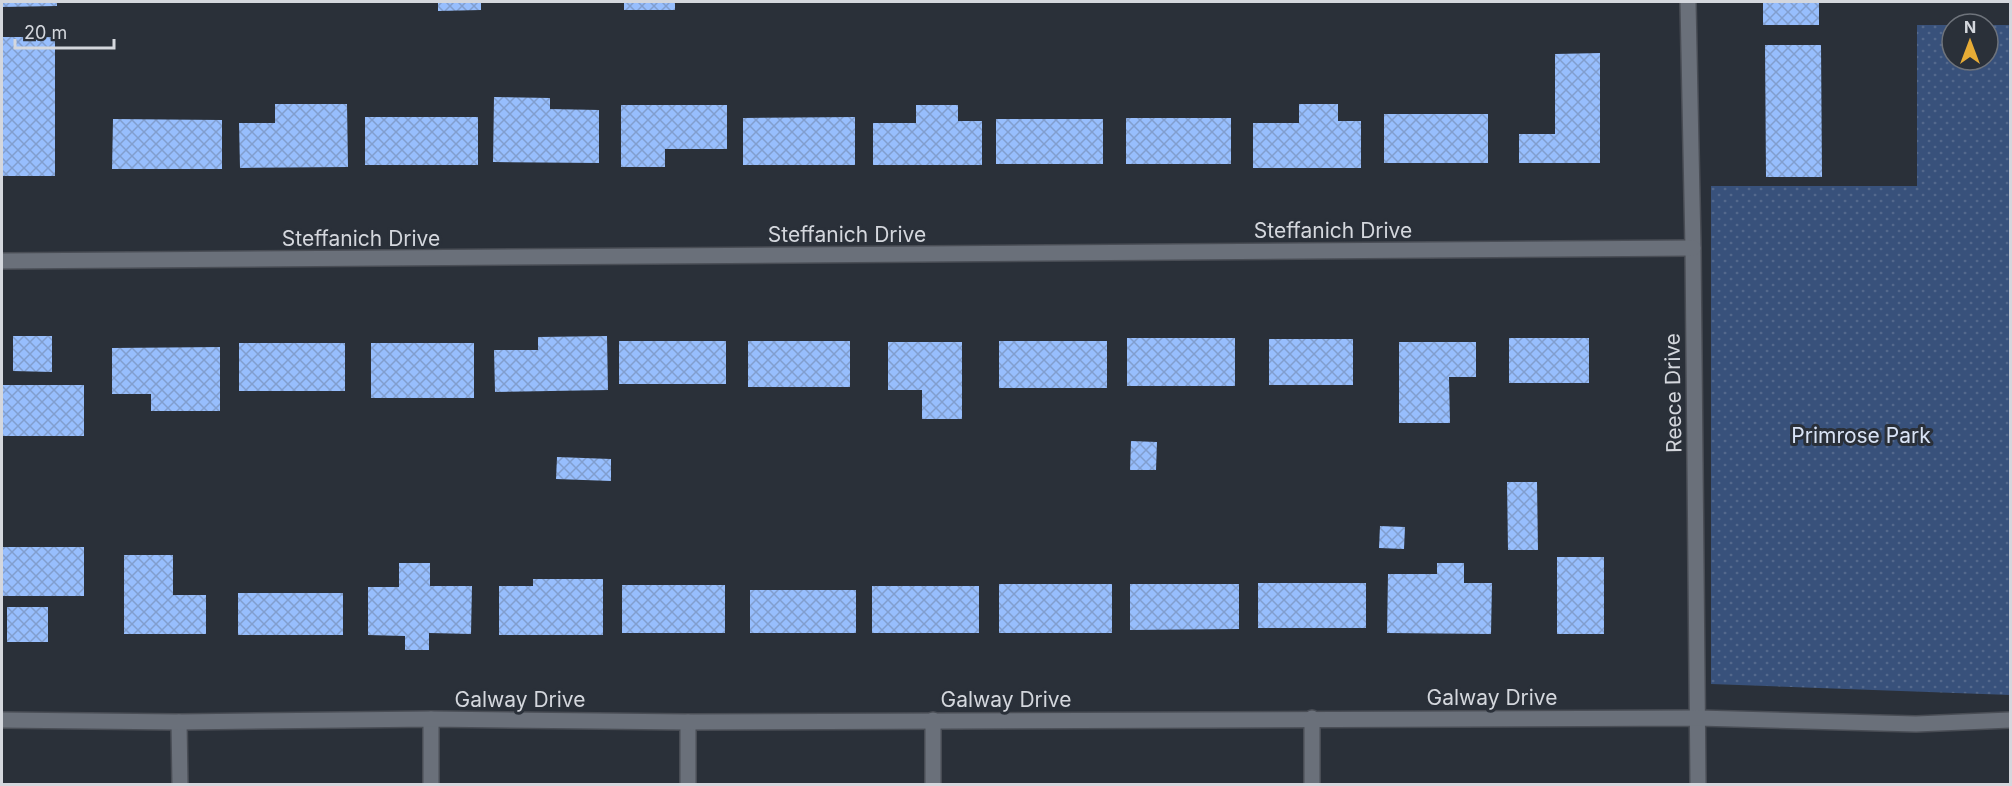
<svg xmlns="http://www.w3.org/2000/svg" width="2012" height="786" font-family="Inter,sans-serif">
<defs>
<pattern id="park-dots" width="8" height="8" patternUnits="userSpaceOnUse" patternTransform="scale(1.5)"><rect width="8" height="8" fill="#38517b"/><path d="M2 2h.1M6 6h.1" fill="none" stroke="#54698d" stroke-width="1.8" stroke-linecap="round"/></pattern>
<pattern id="building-cross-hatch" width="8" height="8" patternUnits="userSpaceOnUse" patternTransform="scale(1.5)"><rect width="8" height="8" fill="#97befd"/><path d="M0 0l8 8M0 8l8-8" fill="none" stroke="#819ece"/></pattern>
</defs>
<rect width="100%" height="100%" fill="#2a3039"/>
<!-- park -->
<path fill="url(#park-dots)" d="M 1917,25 L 1952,25 L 1952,60 L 1988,60 L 1988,25 L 2010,25 L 2010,695 L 1711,684 L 1711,186 L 1917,186 Z"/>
<!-- building -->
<g fill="url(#building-cross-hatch)">
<path d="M 2,2 L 57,2 L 57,6 L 2,7 Z"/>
<path d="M 438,2 L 481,2 L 481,10 L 438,11 Z"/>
<rect x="624" y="2" width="51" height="8"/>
<rect x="1763" y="2" width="56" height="23"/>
<rect x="2" y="37" width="53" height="139"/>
<path d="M 1765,45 L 1821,45 L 1822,177 L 1766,177 Z"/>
<path d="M 1600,53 L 1600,163 L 1519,163 L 1519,134 L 1555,134 L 1555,54 Z"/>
<path d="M 494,97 L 550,98 L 550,109 L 599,110 L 599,163 L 493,162 Z"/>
<path d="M 275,104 L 347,104 L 348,167 L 240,168 L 239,123 L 275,123 Z"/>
<path d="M 1299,104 L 1338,104 L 1338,121 L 1361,121 L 1361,168 L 1253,168 L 1253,123 L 1299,123 Z"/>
<path d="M 621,105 L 727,105 L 727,149 L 665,149 L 665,167 L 621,167 Z"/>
<path d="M 916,105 L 958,105 L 958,121 L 982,121 L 982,165 L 873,165 L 873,123 L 916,123 Z"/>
<rect x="1384" y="114" width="104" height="49"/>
<rect x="365" y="117" width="113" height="48"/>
<path d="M 855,117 L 855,165 L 743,165 L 743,118 Z"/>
<rect x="1126" y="118" width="105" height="46"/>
<path d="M 113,119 L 222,120 L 222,169 L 112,169 Z"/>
<rect x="996" y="119" width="107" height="45"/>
<path d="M 13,336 L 52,336 L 52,372 L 13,371 Z"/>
<path d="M 607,336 L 608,390 L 495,392 L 494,350 L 538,350 L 538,337 Z"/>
<rect x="1127" y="338" width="108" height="48"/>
<rect x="1509" y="338" width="80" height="45"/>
<rect x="1269" y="339" width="84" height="46"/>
<rect x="619" y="341" width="107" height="43"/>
<rect x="748" y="341" width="102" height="46"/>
<rect x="999" y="341" width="108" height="47"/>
<path d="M 888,342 L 962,342 L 962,419 L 922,419 L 922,390 L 888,390 Z"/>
<path d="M 1399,342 L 1476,342 L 1476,377 L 1449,377 L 1450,423 L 1399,423 Z"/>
<rect x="239" y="343" width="106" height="48"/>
<rect x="371" y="343" width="103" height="55"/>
<path d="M 220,347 L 220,411 L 151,411 L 151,394 L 112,394 L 112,348 Z"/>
<rect x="2" y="385" width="82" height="51"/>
<path d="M 1131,441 L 1157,442 L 1156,470 L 1130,470 Z"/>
<path d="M 557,457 L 611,459 L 611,481 L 556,479 Z"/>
<path d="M 1507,482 L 1537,482 L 1538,550 L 1508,550 Z"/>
<path d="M 1380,526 L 1405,527 L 1404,549 L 1379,548 Z"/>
<rect x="2" y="547" width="82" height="49"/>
<path d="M 124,555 L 173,555 L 173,595 L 206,595 L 206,634 L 124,634 Z"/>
<rect x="1557" y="557" width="47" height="77"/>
<path d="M 399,563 L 430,563 L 430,586 L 472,586 L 471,634 L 429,633 L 429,650 L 405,650 L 405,636 L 368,635 L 368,587 L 399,587 Z"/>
<path d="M 1437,563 L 1464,563 L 1464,583 L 1492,583 L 1491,634 L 1387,633 L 1388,574 L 1437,574 Z"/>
<path d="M 533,579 L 603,579 L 603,635 L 499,635 L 499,586 L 533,586 Z"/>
<rect x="1258" y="583" width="108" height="45"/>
<rect x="999" y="584" width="113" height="49"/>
<path d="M 1130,584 L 1239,584 L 1239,629 L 1130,630 Z"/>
<rect x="622" y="585" width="103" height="48"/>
<rect x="872" y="586" width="107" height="47"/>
<rect x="750" y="590" width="106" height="43"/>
<rect x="238" y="593" width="105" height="42"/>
<rect x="7" y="607" width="41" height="35"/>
</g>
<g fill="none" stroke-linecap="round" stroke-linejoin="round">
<defs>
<g id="service">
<path d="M 179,722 L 180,784"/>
<path d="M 688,722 L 688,784"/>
</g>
<g id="minor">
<path d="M 1688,2 L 1693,248 L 1698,784"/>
<path d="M 2,261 L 1693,248"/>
<path d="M 431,719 L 431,784"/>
<path d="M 2,720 L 179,722 L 431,719 L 688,722 L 1698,718 L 1916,724 L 2010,720"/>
<path d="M 933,720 L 933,784"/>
<path d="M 1312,784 L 1312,718"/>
</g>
</defs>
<!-- service casing -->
<use href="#service" stroke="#494d55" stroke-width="18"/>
<!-- minor casing -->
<use href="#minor" stroke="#494d55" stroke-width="18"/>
<!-- service -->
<use href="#service" stroke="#6a707a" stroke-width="15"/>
<!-- minor -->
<use href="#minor" stroke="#6a707a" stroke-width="15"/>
</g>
<g text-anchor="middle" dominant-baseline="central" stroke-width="6" stroke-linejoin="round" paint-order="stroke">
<!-- street labels -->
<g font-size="21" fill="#d4d7dd" stroke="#2a3039">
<text x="1333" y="230">Steffanich Drive</text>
<text x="847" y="234">Steffanich Drive</text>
<text x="361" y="238">Steffanich Drive</text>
<text transform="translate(1673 393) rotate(-91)">Reece Drive</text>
<text x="1492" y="697">Galway Drive</text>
<text x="520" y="699">Galway Drive</text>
<text x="1006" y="699">Galway Drive</text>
</g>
<!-- park labels -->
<g font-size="21" fill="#d9e3f5" stroke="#2a3039">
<text x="1861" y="435">Primrose Park</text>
</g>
</g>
<!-- border -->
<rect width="2012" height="786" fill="none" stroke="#d4d7dd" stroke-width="6"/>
<!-- north arrow -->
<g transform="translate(1970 42)"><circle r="28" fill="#2a3039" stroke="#6e737b" stroke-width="1.5"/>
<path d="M0-4.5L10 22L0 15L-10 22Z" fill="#e7ac36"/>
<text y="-9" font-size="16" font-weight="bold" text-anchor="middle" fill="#d4d7dd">N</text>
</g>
<!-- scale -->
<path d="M15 39v9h99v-9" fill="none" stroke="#d4d7dd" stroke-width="3"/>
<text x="24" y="39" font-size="18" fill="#d4d7dd" stroke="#2a3039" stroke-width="4.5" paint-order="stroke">20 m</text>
</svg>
